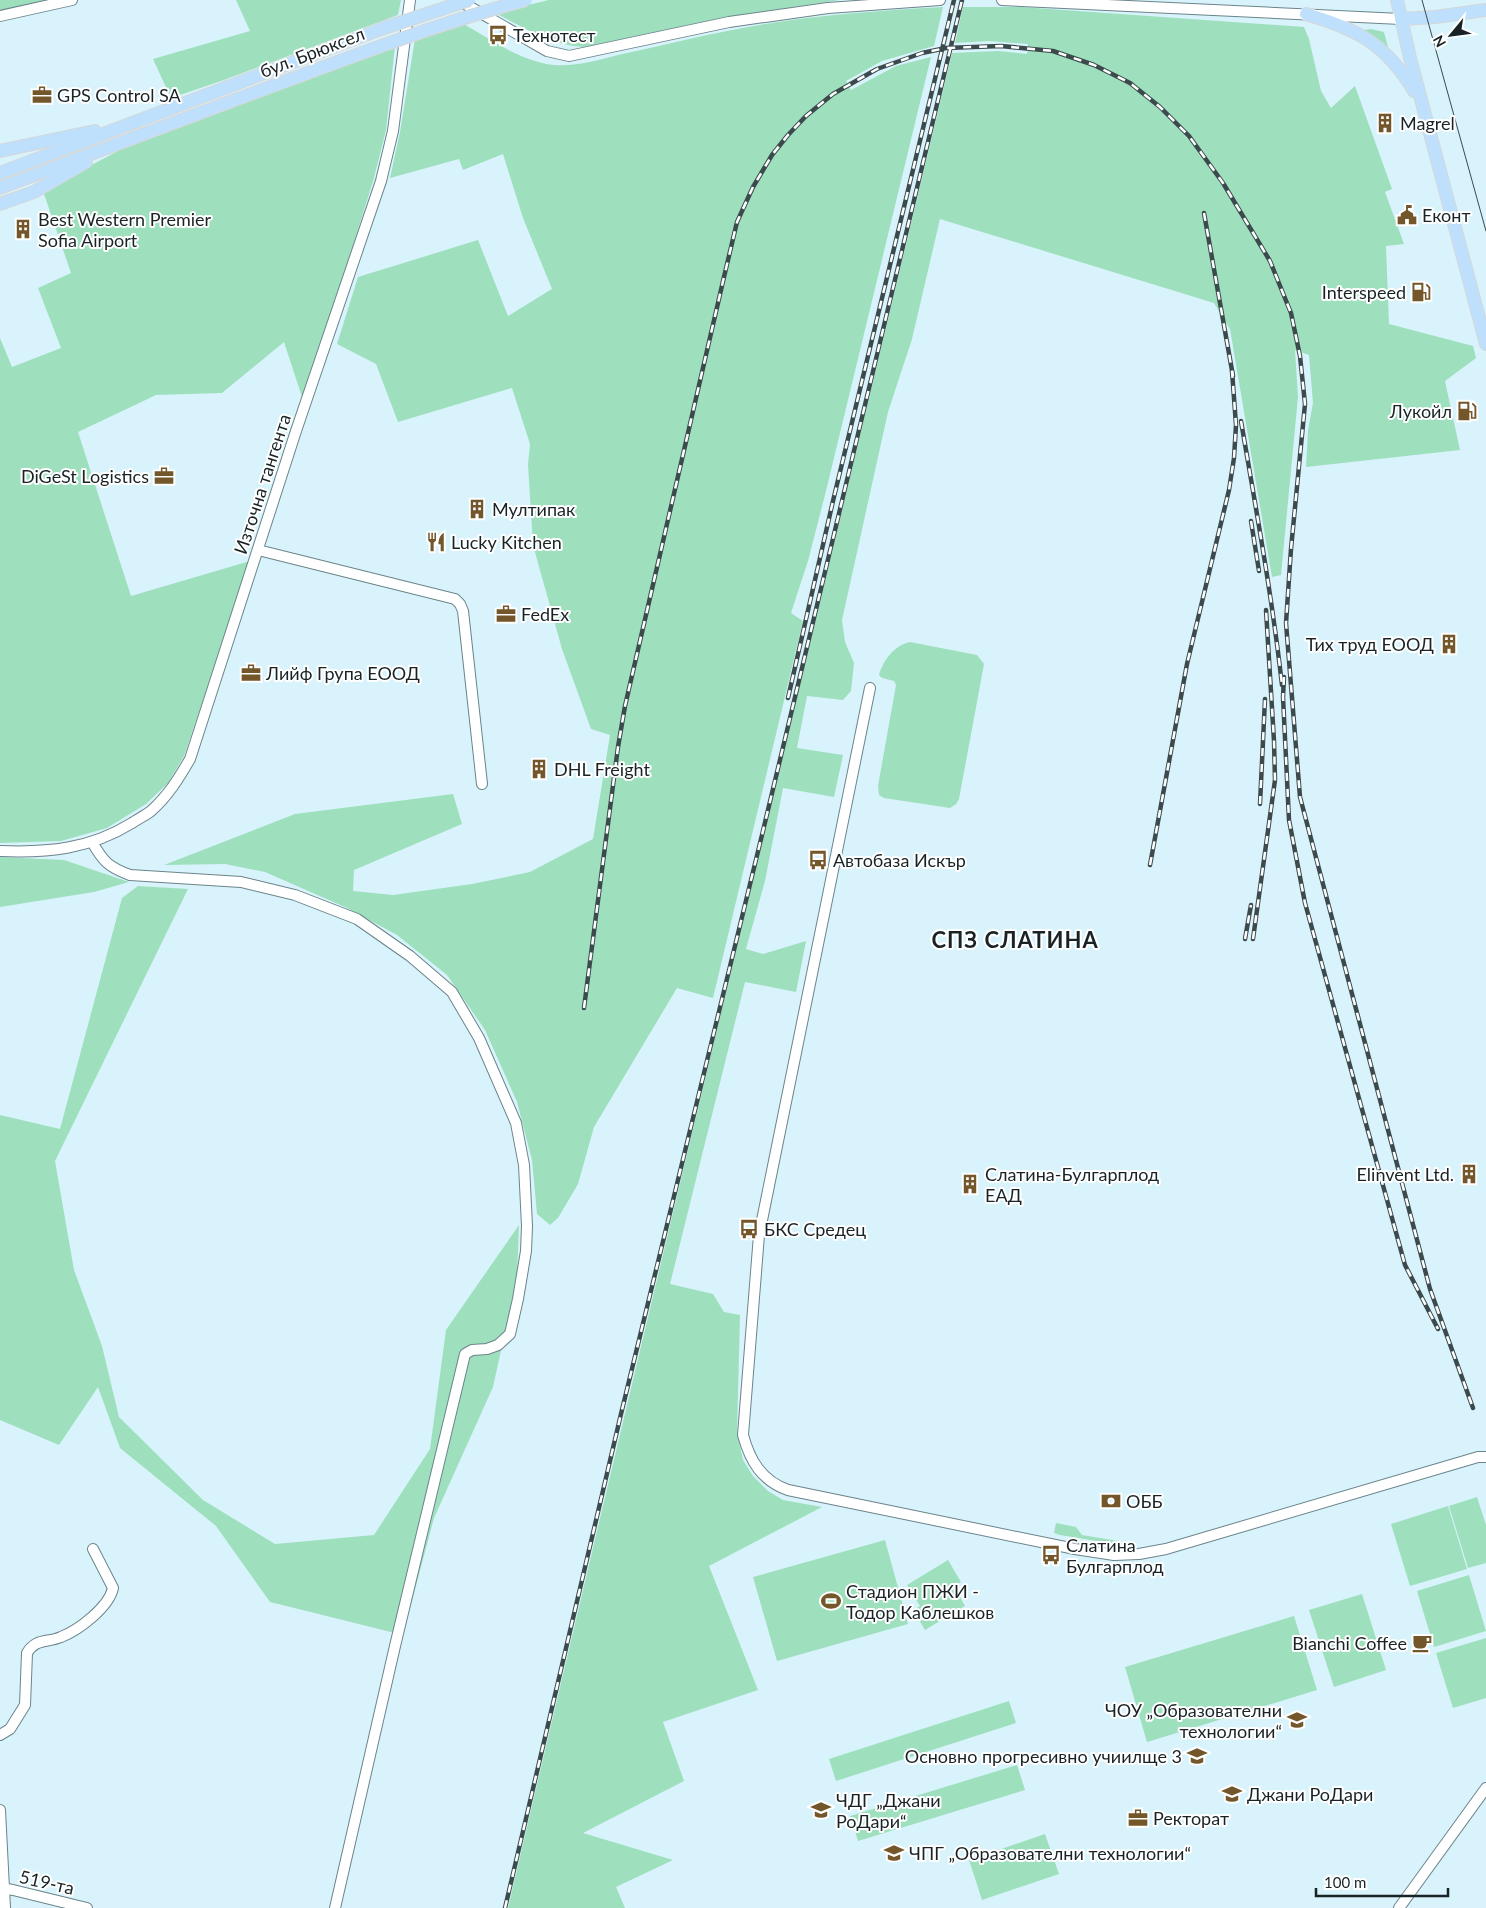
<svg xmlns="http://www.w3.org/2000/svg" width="1486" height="1908" font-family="Lato,sans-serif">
<rect width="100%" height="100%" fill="#d8f3fb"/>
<!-- green -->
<g fill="#9ee0bd">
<path d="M 0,0 L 72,0 L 0,16 Z"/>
<path d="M 236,0 L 401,0 L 398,15 L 224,80 L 171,98 L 153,59 L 250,31 Z"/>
<path d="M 549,0 L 840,0 L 726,17 L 584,47 C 551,45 525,28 495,13 Z"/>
<path d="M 943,7 L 934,46 L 882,61 L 846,81 L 851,90 L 896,66 L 931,57 L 826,491 L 808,561 L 791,613 L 803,621 L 713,998 L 677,988 L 594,1127 L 578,1184 L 558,1218 L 550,1225 L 537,1214 L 532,1160 L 517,1102 L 485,1030 L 447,975 L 397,935 L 347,908 L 265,872 L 225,864 L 164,865 L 295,814 L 453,794 L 462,824 L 354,870 L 353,891 L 393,895 L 472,884 L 530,872 L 593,839 L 610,735 L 591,729 L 562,649 L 533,545 L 528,465 L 530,444 L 512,388 L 398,422 L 376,364 L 337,344 L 358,277 L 478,240 L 508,316 L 552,289 L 523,218 L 503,154 L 463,170 L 459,159 L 390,178 L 400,132 L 415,39 L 462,23 C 492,40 520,61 554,65 C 575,67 598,60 618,55 C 656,47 694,37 732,30 C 802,16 872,11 943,7 Z"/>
<path d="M 963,7 L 1021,7 L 1304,27 L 1309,39 L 1321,91 L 1331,108 L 1355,86 L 1392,189 L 1385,192 L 1404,244 L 1386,246 L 1389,324 L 1473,346 L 1476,358 L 1445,381 L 1460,450 L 1306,467 L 1308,430 L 1313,403 L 1309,355 L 1295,350 L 1298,397 L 1281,575 L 1272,577 L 1230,329 L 1214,303 L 940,219 L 912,339 L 888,412 L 842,620 L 845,642 L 854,663 L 851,691 L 843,700 L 807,696 L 797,748 L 843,755 L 834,797 L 783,788 L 765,881 L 746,949 L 763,954 L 806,941 L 796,992 L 745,982 L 670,1284 L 713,1294 L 724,1312 L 740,1315 L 737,1432 L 743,1460 L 753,1476 L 768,1491 L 783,1500 L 822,1507 L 709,1566 L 758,1690 L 663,1722 L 684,1781 L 583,1833 L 673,1860 L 616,1887 L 625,1908 L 508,1908 C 653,1289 804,671 952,53 L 998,51 L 1027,54 L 1028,44 L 989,41 L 955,43 Z"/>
<path d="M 1371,29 L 1384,32 L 1389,51 L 1363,30 Z"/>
<path d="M 395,46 L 386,130 L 374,178 L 343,278 L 302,397 L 284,342 L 222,393 L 156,395 L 78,432 L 131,596 L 250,561 L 184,756 L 168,783 L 146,804 L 107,828 L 61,841 L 0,843 L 0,338 L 12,367 L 61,348 L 38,288 L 71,273 L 43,191 L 129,145 Z"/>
<path d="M 910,642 L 977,655 L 984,664 L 959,799 L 956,804 L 950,808 L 884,798 L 879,795 L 878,786 L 896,685 L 894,681 L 882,678 L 879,675 C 883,660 895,645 910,642 Z"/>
<path d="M 0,857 L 64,860 L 129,882 L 94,892 L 0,907 Z"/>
<path d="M 138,886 L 188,889 L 55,1161 L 74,1270 L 102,1346 L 119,1417 L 203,1500 L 275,1544 L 374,1535 L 430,1449 L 446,1330 L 519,1225 L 517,1278 L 493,1387 L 434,1518 L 403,1635 L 270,1602 L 216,1526 L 120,1448 L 98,1387 L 59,1445 L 0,1420 L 0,1115 L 60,1129 L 122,898 Z"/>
<path d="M 1477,1497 L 1486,1525 L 1486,1563 L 1468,1568 L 1449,1506 Z"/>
<path d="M 1448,1506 L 1467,1569 L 1410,1586 L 1391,1524 Z"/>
<path d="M 1056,1523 L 1076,1527 L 1082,1535 L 1124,1542 L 1121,1545 L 1060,1535 L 1054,1533 Z"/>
<path d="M 885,1540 L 908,1624 L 777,1661 L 753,1577 Z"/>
<path d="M 948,1560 L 961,1582 L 954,1586 L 965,1606 L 925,1630 L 913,1610 L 920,1606 L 907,1585 Z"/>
<path d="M 1469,1575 L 1486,1631 L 1434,1647 L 1417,1591 Z"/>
<path d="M 1362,1594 L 1386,1670 L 1334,1687 L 1309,1610 Z"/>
<path d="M 1294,1616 L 1317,1690 L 1147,1742 L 1125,1667 Z"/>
<path d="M 1486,1638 L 1486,1698 L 1453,1708 L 1436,1653 Z"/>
<path d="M 1009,1701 L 1016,1723 L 836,1781 L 829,1759 Z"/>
<path d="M 1017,1765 L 1025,1790 L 858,1841 L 850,1816 Z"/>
<path d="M 1045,1834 L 1059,1874 L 982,1900 L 969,1860 Z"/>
</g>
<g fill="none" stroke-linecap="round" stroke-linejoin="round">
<defs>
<g id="minor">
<path d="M 458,0 L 547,51 L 569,56 L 729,22 L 828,8 L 940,0"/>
<path d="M 1002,0 L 1401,19"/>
<path d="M 0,16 L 72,0"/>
<path d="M 258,550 L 455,599 L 460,604 L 463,611 L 482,784"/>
<path d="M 870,688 L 759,1235 L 743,1435 C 750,1461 762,1481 788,1490 L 1075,1549 L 1114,1555 L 1139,1554 L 1166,1549 L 1478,1457 L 1486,1457"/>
<path d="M 92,842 C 103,861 108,867 130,875 L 241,882 L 295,895 L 357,919 L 410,956 L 452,992 L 479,1038 L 516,1123 L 524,1165 L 527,1226 L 526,1251 L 518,1299 L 510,1334 L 498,1345 L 487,1349 L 472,1350 L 465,1354 L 395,1646 L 335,1908"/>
<path d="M 0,851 C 48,853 90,849 132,823 C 138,819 146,815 151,811 C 168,796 179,778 190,759 L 296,431 L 381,181 L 393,131 L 410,0"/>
<path d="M 0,1735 L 10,1729 L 25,1705 L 27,1653 C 36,1638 47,1643 61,1637 C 79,1630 109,1607 113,1588 L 93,1549"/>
<path d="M 0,1810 L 5,1908"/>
<path d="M 0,1888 L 13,1890 L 87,1908"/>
<path d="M 1399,1908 L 1486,1788"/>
</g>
<g id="major">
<path d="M 1397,0 L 1410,58 L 1486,344"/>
<path d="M 1306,14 C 1357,29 1386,44 1414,91"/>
<path d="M 1401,19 L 1435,17 L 1486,10"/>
<path d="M 0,151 L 95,131"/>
<path d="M 0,173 L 381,29"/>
<path d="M 0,188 L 232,101"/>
<path d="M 0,204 L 34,192 L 86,162"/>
</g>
</defs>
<!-- minor casing -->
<use href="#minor" stroke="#6b848b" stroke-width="12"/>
<!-- major casing -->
<use href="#major" stroke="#d6d7d8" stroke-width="14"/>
<!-- minor -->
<use href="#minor" stroke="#fff" stroke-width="10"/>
<!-- major -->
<use href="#major" stroke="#bee0fd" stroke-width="12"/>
<!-- tram -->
<path stroke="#3c4a4e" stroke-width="1" d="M 1422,0 L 1486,231"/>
<defs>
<g id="rail">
<path d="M 1204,213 L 1233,376"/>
<path d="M 1241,421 C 1256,509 1272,596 1282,685"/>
<path d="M 1251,521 L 1259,571"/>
<path d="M 1284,677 L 1283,697 L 1289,820 L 1305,903 L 1405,1265 L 1438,1329"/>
<path d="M 788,698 L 833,501 L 954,0"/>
<path d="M 1260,804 L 1265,699"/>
<path d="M 1150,865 L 1187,664 L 1229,490 L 1234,458 L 1236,425 L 1232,371"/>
<path d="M 1245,939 L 1251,905"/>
<path d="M 1253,939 L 1275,780 L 1274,741 L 1266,610"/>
<path d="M 584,1008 L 618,747 L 625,706 L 724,277 L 737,222 L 753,187 L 772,155 L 788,135 L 806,116 L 833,94 L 877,69 L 922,53 L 946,48 L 1001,46 L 1053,51 L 1094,65 L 1130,83 L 1160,107 L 1189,136 L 1223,183 L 1270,261 L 1291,313 L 1300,356 L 1305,404 L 1291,549 L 1286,623 L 1300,797 L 1430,1289 L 1473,1408"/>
<path d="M 505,1908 L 621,1414 L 762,835 L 962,0"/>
</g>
</defs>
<!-- rail casing -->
<use href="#rail" stroke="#3c4a4e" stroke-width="4.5"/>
<!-- rail -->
<use href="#rail" stroke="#fff" stroke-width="2.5" stroke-dasharray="8" stroke-linecap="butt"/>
<defs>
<g id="major-bridge">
<path d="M 381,29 L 469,0"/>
<path d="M 232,101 C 330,65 425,27 526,0"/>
</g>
</defs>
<!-- major-bridge casing -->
<use href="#major-bridge" stroke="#d6d7d8" stroke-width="14" stroke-linecap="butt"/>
<!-- major-bridge -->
<use href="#major-bridge" stroke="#bee0fd" stroke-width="12"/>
</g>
<!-- icons -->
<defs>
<symbol id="bus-bare" viewBox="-9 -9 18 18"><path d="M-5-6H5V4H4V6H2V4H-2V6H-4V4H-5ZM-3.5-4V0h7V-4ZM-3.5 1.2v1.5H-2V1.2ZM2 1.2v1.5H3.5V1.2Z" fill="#735629" stroke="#fff" stroke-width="2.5" paint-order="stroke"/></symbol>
<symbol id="office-bare" viewBox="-9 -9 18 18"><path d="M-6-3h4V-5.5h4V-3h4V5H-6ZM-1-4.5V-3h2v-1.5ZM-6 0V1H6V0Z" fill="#735629" stroke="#fff" stroke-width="2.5" paint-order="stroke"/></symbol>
<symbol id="building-bare" viewBox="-9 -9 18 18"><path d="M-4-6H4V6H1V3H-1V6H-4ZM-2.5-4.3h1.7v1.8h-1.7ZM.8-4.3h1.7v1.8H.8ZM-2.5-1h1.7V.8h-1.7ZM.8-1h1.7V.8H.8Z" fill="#735629" stroke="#fff" stroke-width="2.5" paint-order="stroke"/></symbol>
<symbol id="civic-bare" viewBox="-9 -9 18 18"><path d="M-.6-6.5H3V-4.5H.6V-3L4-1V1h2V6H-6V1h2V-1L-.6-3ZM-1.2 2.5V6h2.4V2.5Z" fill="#735629" stroke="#fff" stroke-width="2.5" paint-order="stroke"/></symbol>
<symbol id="fuel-bare" viewBox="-9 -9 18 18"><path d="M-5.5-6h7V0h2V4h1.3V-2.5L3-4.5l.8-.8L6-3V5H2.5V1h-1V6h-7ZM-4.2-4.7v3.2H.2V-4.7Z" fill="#735629" stroke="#fff" stroke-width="2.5" paint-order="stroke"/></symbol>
<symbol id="restaurant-bare" viewBox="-9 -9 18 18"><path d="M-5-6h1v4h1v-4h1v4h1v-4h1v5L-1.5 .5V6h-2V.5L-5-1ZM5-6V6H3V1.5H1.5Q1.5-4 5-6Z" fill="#735629" stroke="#fff" stroke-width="2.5" paint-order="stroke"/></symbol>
<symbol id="bank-bare" viewBox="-9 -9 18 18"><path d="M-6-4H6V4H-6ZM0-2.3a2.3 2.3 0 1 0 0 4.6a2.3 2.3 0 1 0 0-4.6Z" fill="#735629" stroke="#fff" stroke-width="2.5" paint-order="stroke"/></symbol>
<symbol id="stadium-bare" viewBox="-9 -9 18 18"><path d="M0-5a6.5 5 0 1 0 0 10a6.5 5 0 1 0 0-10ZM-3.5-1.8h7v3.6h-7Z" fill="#735629" stroke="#fff" stroke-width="2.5" paint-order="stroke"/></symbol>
<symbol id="cafe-bare" viewBox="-9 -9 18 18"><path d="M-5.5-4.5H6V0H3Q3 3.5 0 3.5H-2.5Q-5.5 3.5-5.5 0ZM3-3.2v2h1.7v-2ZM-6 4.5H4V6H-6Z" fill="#735629" stroke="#fff" stroke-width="2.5" paint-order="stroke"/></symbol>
<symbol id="school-bare" viewBox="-9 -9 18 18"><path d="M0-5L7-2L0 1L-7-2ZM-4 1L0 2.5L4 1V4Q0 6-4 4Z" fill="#735629" stroke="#fff" stroke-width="2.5" paint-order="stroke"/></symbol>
</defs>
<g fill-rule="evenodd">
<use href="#bus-bare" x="484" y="21" width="28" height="28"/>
<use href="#office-bare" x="28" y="81" width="28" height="28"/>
<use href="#building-bare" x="1371" y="109" width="28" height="28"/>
<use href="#civic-bare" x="1393" y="201" width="28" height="28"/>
<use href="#building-bare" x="9" y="215" width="28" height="28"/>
<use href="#fuel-bare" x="1407" y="278" width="28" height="28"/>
<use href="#fuel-bare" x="1453" y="397" width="28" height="28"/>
<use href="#office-bare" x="150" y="462" width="28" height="28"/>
<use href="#building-bare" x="463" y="495" width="28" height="28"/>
<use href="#restaurant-bare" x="422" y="528" width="28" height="28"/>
<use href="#office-bare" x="492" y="600" width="28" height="28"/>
<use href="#building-bare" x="1435" y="630" width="28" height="28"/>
<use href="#office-bare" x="237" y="659" width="28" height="28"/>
<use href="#building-bare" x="525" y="755" width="28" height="28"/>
<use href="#bus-bare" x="804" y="846" width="28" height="28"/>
<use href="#building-bare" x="1455" y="1160" width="28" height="28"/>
<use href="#building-bare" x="956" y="1170" width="28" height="28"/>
<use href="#bus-bare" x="735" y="1215" width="28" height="28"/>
<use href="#bank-bare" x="1097" y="1487" width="28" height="28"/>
<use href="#bus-bare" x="1037" y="1541" width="28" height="28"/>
<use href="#stadium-bare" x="817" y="1587" width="28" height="28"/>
<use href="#cafe-bare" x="1408" y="1629" width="28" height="28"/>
<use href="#school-bare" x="1283" y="1706" width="28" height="28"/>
<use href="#school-bare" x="1183" y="1742" width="28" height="28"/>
<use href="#school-bare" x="1218" y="1780" width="28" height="28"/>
<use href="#school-bare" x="807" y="1796" width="28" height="28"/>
<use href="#office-bare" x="1124" y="1804" width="28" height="28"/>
<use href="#school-bare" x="880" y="1839" width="28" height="28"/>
</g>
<g text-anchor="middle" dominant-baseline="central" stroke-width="4" stroke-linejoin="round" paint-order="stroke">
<!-- poi labels -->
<g font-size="18" fill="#192326" stroke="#fff" text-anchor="start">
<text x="513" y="35">Технотест</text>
<text x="57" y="95">GPS Control SA</text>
<text x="1400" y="123">Magrel</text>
<text x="1422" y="215">Еконт</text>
<text x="38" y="219">Best Western Premier<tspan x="38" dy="21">Sofia Airport</tspan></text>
<text x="1406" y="292" text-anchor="end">Interspeed</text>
<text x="1452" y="411" text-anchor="end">Лукойл</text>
<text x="149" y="476" text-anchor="end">DiGeSt Logistics</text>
<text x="492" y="509">Мултипак</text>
<text x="451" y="542">Lucky Kitchen</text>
<text x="521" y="614">FedEx</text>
<text x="1434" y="644" text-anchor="end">Тих труд ЕООД</text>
<text x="266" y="673">Лийф Група ЕООД</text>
<text x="554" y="769">DHL Freight</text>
<text x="833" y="860">Автобаза Искър</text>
<text x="985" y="1174">Слатина-Булгарплод<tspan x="985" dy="21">ЕАД</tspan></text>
<text x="1454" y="1174" text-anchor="end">Elinvent Ltd.</text>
<text x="764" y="1229">БКС Средец</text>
<text x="1126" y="1501">ОББ</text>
<text x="1066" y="1545">Слатина<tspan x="1066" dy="21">Булгарплод</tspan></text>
<text x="846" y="1591">Стадион ПЖИ -<tspan x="846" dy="21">Тодор Каблешков</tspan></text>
<text x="1407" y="1643" text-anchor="end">Bianchi Coffee</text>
<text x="1282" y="1710" text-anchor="end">ЧОУ „Образователни<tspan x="1282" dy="21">технологии“</tspan></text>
<text x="1182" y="1756" text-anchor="end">Основно прогресивно учиилще 3</text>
<text x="1247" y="1794">Джани РоДари</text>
<text x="836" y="1800">ЧДГ „Джани<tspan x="836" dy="21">РоДари“</tspan></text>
<text x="1153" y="1818">Ректорат</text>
<text x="909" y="1853">ЧПГ „Образователни технологии“</text>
</g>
<!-- street labels -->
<g font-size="18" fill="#192326" stroke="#fff">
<text transform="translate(312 52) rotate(-21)">бул. Брюксел</text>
<text transform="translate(262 484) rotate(-72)">Източна тангента</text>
<text transform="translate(47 1882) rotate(13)">519-та</text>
</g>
<!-- district labels -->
<g font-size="22" font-weight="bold" letter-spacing="1" fill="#192326" stroke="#fff">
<text x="1015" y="939">СПЗ СЛАТИНА</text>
</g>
</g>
<!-- north arrow -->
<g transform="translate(1451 35) rotate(241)" stroke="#ffffff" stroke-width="4" paint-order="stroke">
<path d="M0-4L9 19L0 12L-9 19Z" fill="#192326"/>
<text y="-8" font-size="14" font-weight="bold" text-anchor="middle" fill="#192326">N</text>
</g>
<!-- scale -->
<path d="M1316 1888v8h132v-8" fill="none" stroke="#192326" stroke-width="2.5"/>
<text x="1324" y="1888" font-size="15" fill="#192326" stroke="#ffffff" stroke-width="4" paint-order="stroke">100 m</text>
</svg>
